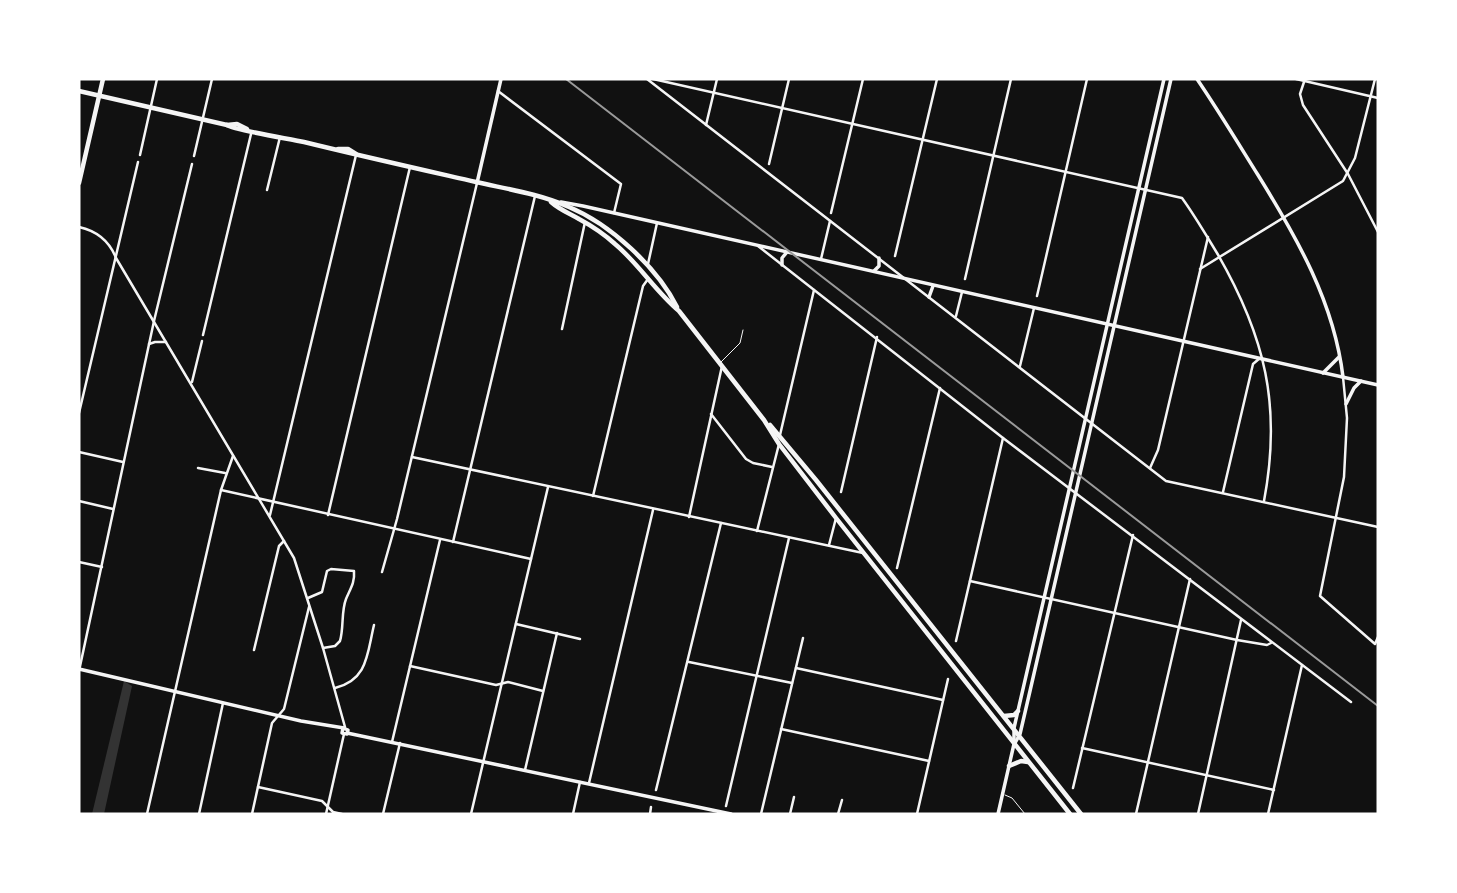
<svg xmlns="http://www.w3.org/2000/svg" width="1457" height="893" font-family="'Archivo Narrow',sans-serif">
<rect width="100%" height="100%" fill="#111"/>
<!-- water -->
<path fill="#333" d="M 124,681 L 132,686 L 104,814 L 92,814 Z"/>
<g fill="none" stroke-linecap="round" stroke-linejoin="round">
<!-- service -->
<g stroke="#f5f5f5" stroke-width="1">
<path d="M 721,362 L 740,343 L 743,330"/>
<path d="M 1005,795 L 1012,798 L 1025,814"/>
</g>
<!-- minor -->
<g stroke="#f5f5f5" stroke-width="2.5">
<path d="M 647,79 L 1166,481 L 1378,527"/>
<path d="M 653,79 L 1182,198 C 1195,216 1206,235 1217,253 C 1265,336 1282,406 1264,501"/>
<path d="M 1296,79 L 1378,98"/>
<path d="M 1305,79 L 1300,94 L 1303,105 L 1348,174 L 1378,232"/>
<path d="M 498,91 L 621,184 L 614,213"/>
<path d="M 706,125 L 717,79"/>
<path d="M 140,155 L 157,79"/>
<path d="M 194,156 L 212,79"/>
<path d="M 769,164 L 789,79"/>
<path d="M 267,190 L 280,137"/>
<path d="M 831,213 L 863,79"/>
<path d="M 79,227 C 97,231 109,240 116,258 L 294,558 L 323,648 L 345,727"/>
<path d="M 758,246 L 1003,438 L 1351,702"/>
<path d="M 895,256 L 937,79"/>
<path d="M 821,259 L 830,221"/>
<path d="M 648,264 L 657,223"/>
<path d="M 1200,269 L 1343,181 L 1355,158 L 1375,79"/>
<path d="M 965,279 L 1011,79"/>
<path d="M 1037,296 L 1087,79"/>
<path d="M 956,316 L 962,292"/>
<path d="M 562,329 L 585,222"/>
<path d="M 203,335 L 251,134"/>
<path d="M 149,344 L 155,342 L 166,342"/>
<path d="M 1020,366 L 1034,308"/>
<path d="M 1343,377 L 1347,418 L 1344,477 L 1320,596 L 1375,644 L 1378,637"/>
<path d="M 192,382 L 202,341"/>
<path d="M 79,413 L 138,162"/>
<path d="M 711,414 L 746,459 L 753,463 L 772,467"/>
<path d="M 780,435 L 814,290"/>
<path d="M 79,452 L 123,462"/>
<path d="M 412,457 L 863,553"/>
<path d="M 198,468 L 225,473"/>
<path d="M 1150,468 L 1158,450 L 1208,237"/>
<path d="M 221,490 L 531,559"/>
<path d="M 841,492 L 877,337"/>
<path d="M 1223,492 L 1253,364 L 1260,358"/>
<path d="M 593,496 L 643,286 L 648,279"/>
<path d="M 79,501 L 113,509"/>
<path d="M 270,515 L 356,155"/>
<path d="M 328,515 L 410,167"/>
<path d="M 689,517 L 722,366"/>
<path d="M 757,531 L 779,444"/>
<path d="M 453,542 L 535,196"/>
<path d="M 829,545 L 836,518"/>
<path d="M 79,562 L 102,567"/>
<path d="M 897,568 L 940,388"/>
<path d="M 382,572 L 397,519 L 477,183"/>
<path d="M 970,581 L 1237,640 L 1267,645 L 1271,643"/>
<path d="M 308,598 L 322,592 L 327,571 L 331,569 L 354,571 C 355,583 350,589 346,599 C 341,612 344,627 340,641 L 335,646 L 323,648"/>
<path d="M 516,624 L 580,639"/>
<path d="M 956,641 L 1003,438"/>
<path d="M 254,650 L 279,546 L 284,541"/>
<path d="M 689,662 L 792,683"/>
<path d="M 410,666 L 496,685 L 508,682 L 543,691"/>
<path d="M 796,668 L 943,700"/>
<path d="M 79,671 L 154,321 L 192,164"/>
<path d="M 335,688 C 368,680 367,654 374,625"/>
<path d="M 781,729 L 929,761"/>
<path d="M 392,742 L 440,540"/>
<path d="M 1082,748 L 1274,790"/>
<path d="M 525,770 L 557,633"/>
<path d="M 589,783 L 653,510"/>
<path d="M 258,787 L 322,801 L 333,812 L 342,814"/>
<path d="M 1073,788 L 1133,535"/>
<path d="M 656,790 L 721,523"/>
<path d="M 726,806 L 789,538"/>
<path d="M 147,814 L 221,490 L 233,456"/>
<path d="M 199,814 L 223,703"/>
<path d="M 252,814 L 272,723 L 284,709 L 309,607"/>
<path d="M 326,814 L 344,734"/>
<path d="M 383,814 L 400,743"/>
<path d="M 471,814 L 548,487"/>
<path d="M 573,814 L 580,782"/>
<path d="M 650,814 L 651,807"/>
<path d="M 761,814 L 803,638"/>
<path d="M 790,814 L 794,797"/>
<path d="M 838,814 L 842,800"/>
<path d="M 917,814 L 948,679"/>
<path d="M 1136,814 L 1190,579"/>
<path d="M 1198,814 L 1241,620"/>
<path d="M 1268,814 L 1302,665"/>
</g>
<!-- tertiary -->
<g stroke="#f5f5f5" stroke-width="3.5">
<path d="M 1197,79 C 1218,110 1238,143 1258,175 C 1297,238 1334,302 1343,377"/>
<path d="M 477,183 L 501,79"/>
<path d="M 1323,373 L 1339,357"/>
<path d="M 79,669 L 301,721 L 344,728"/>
<path d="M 343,728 L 348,730 L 347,734 L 342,733 Z"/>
<path d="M 347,733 L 731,814"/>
<path d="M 1015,743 L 1020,734 L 1030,691 L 1171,79"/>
<path d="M 998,814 L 1014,744 L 1014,728 L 1164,79"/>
</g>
<!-- secondary -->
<g stroke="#f5f5f5" stroke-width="3.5">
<path d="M 561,202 L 583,206 L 1378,385"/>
<path d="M 782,265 L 782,258 L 787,252"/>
<path d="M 874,271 L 879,266 L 879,258"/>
<path d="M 929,297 L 933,286"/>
<path d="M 1346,404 L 1354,388 L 1361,381"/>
</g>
<!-- primary -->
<g stroke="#f5f5f5" stroke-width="4.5">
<path d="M 79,91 L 227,125 L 237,124 L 247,129"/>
<path d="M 227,125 C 233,130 291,139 304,142 C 361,156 419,169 476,182 C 507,189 540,194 569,207 C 610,224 657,267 677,307"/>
<path d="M 338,149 L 348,149 L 356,154"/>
<path d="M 79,183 L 103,79"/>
<path d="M 551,202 C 560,210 569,213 579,219 C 592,226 604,234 615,244 C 639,264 655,291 679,311 L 764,420 L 779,444 L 836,518 L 1070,814"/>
<path d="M 770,425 L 816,480 L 1081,814"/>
<path d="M 1004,716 L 1014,715 L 1018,711"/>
<path d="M 1009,766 L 1021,761 L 1028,762"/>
</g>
<!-- rail -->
<path stroke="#9a9a9a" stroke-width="2" d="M 566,79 L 1378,706"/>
</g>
<!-- border -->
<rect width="1457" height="893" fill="none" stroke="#ffffff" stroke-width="161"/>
</svg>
